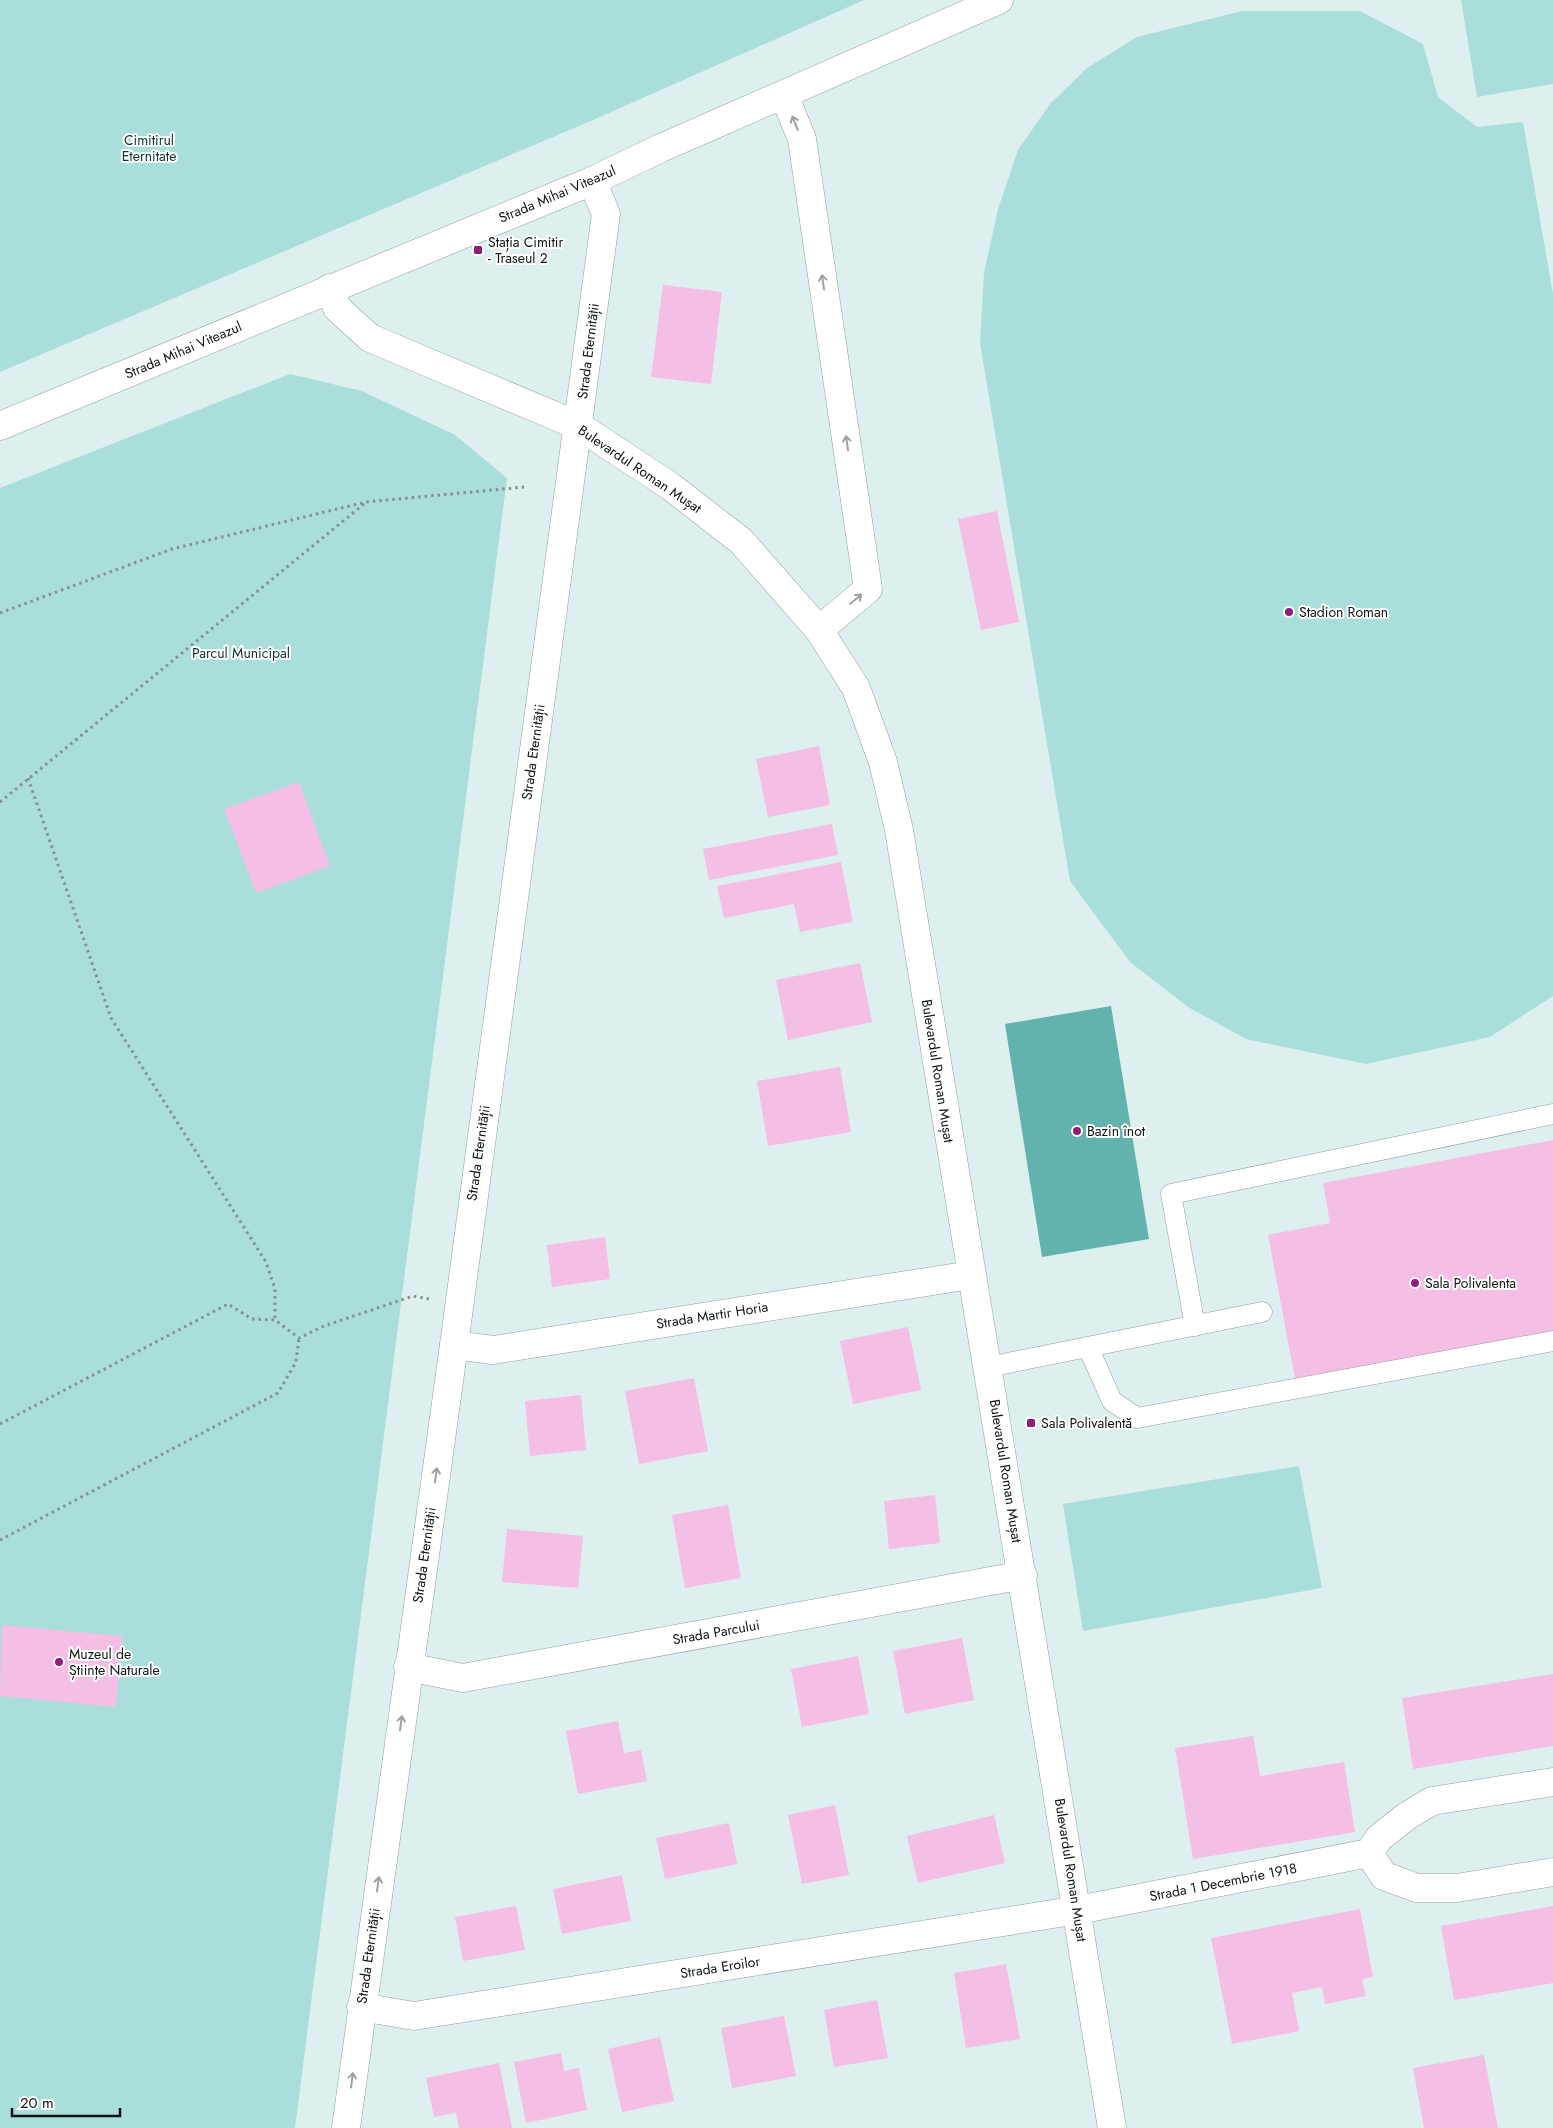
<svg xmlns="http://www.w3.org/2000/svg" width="1553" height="2128" font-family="Jost,sans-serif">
<rect width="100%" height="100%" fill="#ddf0ef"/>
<!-- green -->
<g fill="#a9deda">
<path d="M 0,0 L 864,0 L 593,120 L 0,372 Z"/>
<path d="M 1461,0 L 1553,0 L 1553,84 L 1477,97 Z"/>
<path d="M 1242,11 L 1360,11 L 1423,44 L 1438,97 L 1477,127 L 1523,122 L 1553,294 L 1553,996 L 1490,1037 L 1366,1064 L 1246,1039 L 1188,1007 L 1130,962 L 1070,881 L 980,343 L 984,273 L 998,209 L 1018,150 L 1050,104 L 1087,68 L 1137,37 Z"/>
<path d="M 290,374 L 362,391 L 455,435 L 507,478 L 295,2128 L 0,2128 L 0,488 Z"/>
<path d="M 1299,1466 L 1322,1588 L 1083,1631 L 1063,1504 Z"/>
</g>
<!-- water -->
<path fill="#62b2ae" d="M 1111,1006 L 1149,1239 L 1042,1257 L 1005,1024 Z"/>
<!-- building -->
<g fill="#f4bee5">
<path d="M 663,285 L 722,292 L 711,384 L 651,377 Z"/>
<path d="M 997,511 L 1019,622 L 981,630 L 958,519 Z"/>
<path d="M 819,746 L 830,805 L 768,817 L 756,759 Z"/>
<path d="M 299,782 L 330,866 L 256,893 L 224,809 Z"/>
<path d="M 832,824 L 838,855 L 709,880 L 703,849 Z"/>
<path d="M 841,862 L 853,922 L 800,932 L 794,904 L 724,918 L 717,886 Z"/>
<path d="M 860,963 L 872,1022 L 788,1040 L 776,980 Z"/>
<path d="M 840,1067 L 851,1132 L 768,1146 L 757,1081 Z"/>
<path d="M 1553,1140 L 1553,1331 L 1295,1379 L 1268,1235 L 1330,1223 L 1323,1183 Z"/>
<path d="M 605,1237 L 610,1279 L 552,1287 L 547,1245 Z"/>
<path d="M 908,1327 L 921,1390 L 853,1404 L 840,1341 Z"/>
<path d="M 694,1378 L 708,1451 L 639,1464 L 625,1391 Z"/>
<path d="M 581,1395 L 586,1450 L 530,1456 L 525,1401 Z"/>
<path d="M 935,1495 L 940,1543 L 889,1549 L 884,1501 Z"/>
<path d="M 728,1505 L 741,1578 L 685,1588 L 672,1515 Z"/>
<path d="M 507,1529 L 583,1536 L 578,1588 L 502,1582 Z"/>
<path d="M 2,1625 L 122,1636 L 116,1707 L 0,1696 Z"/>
<path d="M 962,1638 L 974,1700 L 905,1714 L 893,1651 Z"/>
<path d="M 858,1656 L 869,1714 L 802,1727 L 791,1669 Z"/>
<path d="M 1553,1674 L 1553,1746 L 1413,1769 L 1402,1698 Z"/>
<path d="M 618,1721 L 624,1753 L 641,1750 L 647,1781 L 578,1794 L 566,1731 Z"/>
<path d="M 1253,1736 L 1260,1776 L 1344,1762 L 1355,1832 L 1193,1859 L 1175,1748 Z"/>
<path d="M 835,1805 L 849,1875 L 802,1884 L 788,1815 Z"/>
<path d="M 994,1815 L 1005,1863 L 918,1883 L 907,1836 Z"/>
<path d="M 729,1823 L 737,1864 L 665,1879 L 656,1838 Z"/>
<path d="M 622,1875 L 631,1921 L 562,1934 L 553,1889 Z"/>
<path d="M 516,1906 L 525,1950 L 463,1961 L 455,1917 Z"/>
<path d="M 1553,1906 L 1553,1983 L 1454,2000 L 1441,1926 Z"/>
<path d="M 1360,1909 L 1373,1977 L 1362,1979 L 1366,1996 L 1325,2004 L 1322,1987 L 1292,1993 L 1299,2031 L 1232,2044 L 1211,1938 Z"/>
<path d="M 1006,1964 L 1020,2039 L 966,2048 L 954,1973 Z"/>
<path d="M 877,2000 L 888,2058 L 834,2067 L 824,2010 Z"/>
<path d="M 784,2016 L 796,2076 L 732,2088 L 721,2028 Z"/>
<path d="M 660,2037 L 674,2101 L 622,2112 L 608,2049 Z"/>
<path d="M 561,2053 L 564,2071 L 579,2068 L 587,2110 L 526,2123 L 514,2062 Z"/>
<path d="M 1484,2055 L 1498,2128 L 1424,2128 L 1413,2068 Z"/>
<path d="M 499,2063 L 512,2128 L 459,2128 L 456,2113 L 434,2117 L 426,2078 Z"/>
</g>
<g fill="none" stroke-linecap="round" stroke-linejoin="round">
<defs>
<g id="lane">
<path d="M 1195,1326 L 1171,1194 L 1553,1114"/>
<path d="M 1088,1347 L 1112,1401 L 1137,1418 L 1553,1341"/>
<path d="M 988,1367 L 1262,1312"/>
</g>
<g id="street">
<path d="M 454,1345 L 493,1350 L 971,1275"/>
<path d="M 408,1667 L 463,1678 L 1023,1575"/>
<path d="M 1369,1853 L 1384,1876 L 1417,1888 L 1457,1888 L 1553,1872"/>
<path d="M 361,2007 L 414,2016 L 1078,1910 L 1369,1853 L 1379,1838 L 1407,1816 L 1432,1801 L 1553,1782"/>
<path d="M 346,2128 L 454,1345 L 606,214 L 592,181"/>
</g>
<g id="secondary">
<path d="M 784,95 L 802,139 L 868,589 L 819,630"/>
<path d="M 330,288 L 337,308 L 370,338 L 579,426 L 670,486 L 741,541 L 819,630 L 856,688 L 883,762 L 899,830 C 969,1263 1044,1695 1112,2128"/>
<path d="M 0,426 L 592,181 L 661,148 L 999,0"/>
</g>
</defs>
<!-- lane casing -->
<use href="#lane" stroke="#8ea09f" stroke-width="21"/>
<!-- street casing -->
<use href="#street" stroke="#8ea09f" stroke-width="29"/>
<!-- secondary casing -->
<use href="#secondary" stroke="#8ea09f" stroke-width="29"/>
<!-- path -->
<g stroke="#849190" stroke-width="3" stroke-dasharray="2.5 4" stroke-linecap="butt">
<path d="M 0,613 L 172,549 L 366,502 L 524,487"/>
<path d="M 28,778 L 111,1018 L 266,1262 L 275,1289 L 275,1320"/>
<path d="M 0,802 L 364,504"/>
<path d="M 0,1424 L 228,1304 L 252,1319 L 275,1320 L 299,1338 L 324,1326 L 413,1296 L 429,1299"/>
<path d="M 0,1540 L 278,1393 L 296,1362 L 299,1338"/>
</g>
<!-- lane -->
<use href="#lane" stroke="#fff" stroke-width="20"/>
<!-- street -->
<use href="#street" stroke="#fff" stroke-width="28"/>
<!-- secondary -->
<use href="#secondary" stroke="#fff" stroke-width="28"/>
</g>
<!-- one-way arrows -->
<defs><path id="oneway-shaft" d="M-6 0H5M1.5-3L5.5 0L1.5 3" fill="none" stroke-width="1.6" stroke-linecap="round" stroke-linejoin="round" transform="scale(1.25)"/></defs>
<g stroke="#9ea1a1">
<use href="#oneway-shaft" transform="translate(795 123) rotate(-112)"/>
<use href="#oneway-shaft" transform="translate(823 282) rotate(-98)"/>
<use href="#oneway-shaft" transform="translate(847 443) rotate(-98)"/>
<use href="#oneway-shaft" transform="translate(856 599) rotate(-40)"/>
<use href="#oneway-shaft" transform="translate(436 1475) rotate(-82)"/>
<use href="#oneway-shaft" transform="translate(401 1723) rotate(-82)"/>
<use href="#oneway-shaft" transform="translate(378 1884) rotate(-82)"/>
<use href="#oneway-shaft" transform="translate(352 2080) rotate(-83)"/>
</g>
<!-- markers -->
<g fill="#911c7c" stroke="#fff" stroke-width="2">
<rect x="473" y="245" width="10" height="10" rx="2.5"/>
<circle cx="1289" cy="612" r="5"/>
<circle cx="1077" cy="1131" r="5"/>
<circle cx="1415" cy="1283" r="5"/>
<rect x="1026" y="1418" width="10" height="10" rx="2.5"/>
<circle cx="59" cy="1662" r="5"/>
</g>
<g text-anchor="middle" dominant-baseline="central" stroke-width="4" stroke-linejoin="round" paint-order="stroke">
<!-- park labels -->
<g font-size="14" fill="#0a3331" stroke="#fff">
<text x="149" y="140">Cimitirul<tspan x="149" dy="16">Eternitate</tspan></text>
<text x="241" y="653">Parcul Municipal</text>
</g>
<!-- street labels -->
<g font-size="14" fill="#0d1413" stroke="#fff">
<text transform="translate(557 194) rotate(-23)">Strada Mihai Viteazul</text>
<text transform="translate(183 350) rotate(-23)">Strada Mihai Viteazul</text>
<text transform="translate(588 351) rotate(-83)">Strada Eternității</text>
<text transform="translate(640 469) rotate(34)">Bulevardul Roman Mușat</text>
<text transform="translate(533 752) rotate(-82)">Strada Eternității</text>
<text transform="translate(938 1071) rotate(81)">Bulevardul Roman Mușat</text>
<text transform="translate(478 1153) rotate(-82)">Strada Eternității</text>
<text transform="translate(712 1315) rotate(-9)">Strada Martir Horia</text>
<text transform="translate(1006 1471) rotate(81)">Bulevardul Roman Mușat</text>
<text transform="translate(424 1555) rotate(-82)">Strada Eternității</text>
<text transform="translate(716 1632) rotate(-10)">Strada Parcului</text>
<text transform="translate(1071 1870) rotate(81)">Bulevardul Roman Mușat</text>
<text transform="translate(1223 1882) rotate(-11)">Strada 1 Decembrie 1918</text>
<text transform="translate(368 1956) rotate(-82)">Strada Eternității</text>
<text transform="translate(720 1967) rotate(-9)">Strada Eroilor</text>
</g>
<!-- poi labels -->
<g font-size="14" fill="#0d1413" stroke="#fff" text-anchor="start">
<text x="488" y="242">Stația Cimitir<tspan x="488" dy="16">- Traseul 2</tspan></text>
<text x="1299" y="612">Stadion Roman</text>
<text x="1087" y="1131">Bazin înot</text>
<text x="1425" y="1283">Sala Polivalenta</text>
<text x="1041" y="1423">Sala Polivalentă</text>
<text x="69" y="1654">Muzeul de<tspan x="69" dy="16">Științe Naturale</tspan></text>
</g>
</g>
<!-- scale -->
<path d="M12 2108v8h108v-8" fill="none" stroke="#0d1413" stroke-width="2.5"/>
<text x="20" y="2108" font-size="15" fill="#0d1413" stroke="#ffffff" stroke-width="4" paint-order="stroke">20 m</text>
</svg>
